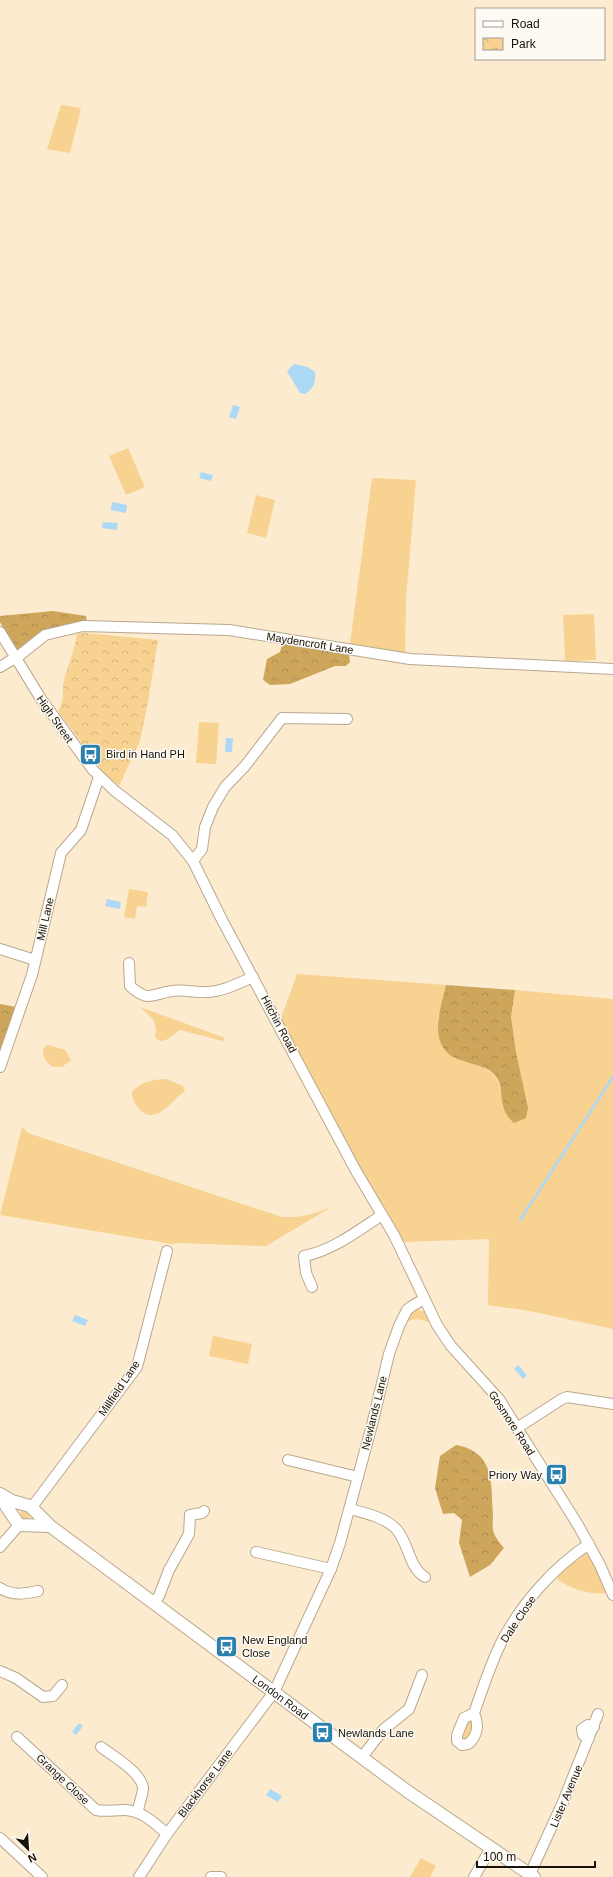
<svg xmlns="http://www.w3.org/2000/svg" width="613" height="1877" font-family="Arial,sans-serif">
<defs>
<pattern id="forest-crowns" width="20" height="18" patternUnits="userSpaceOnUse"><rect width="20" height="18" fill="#cda55b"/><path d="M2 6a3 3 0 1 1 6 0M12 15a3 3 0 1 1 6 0" fill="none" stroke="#af8d4e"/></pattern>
<pattern id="park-crowns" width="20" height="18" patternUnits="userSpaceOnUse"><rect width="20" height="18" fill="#f7d291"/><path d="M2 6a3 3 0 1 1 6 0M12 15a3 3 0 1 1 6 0" fill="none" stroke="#d3b37c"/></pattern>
</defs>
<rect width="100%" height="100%" fill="#fcebcf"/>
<!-- green -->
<g fill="#f7d291">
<path d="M 61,105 L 81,108 L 70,153 L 47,149 Z"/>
<path d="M 128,448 L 145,487 L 126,495 L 109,456 Z"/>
<path d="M 372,478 L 416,480 L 406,600 L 405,653 L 350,644 Z"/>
<path d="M 256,495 L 275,500 L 266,538 L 247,533 Z"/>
<path d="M 594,614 L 596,660 L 565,661 L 563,615 Z"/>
<path d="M 199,722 L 219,723 L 216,764 L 196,763 Z"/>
<path d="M 129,889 L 148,892 L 146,907 L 137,906 L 135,919 L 124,917 Z"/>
<path d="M 297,974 L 446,985 L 437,1021 L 486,1069 C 497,1075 499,1081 501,1093 L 528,1108 L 516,1052 L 511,1017 L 515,990 L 613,999 L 613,1329 L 530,1311 L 488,1305 L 489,1239 L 404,1242 L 360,1172 L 280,1021 Z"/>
<path d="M 140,1007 L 225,1038 L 223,1041 L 180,1030 L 166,1040 L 160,1041 L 155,1037 L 156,1030 L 154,1020 Z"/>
<path d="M 48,1045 L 65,1050 L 71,1060 L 62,1067 L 53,1067 C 46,1062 43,1058 43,1049 Z"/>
<path d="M 166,1079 L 183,1086 L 185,1091 C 172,1100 155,1127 139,1109 C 135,1104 132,1098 132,1092 C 140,1082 154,1079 166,1079 Z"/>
<path d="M 22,1127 L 28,1133 L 282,1217 C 301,1218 315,1214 333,1206 L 266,1246 L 177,1243 L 172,1244 L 0,1215 Z"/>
<path d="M 417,1309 L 425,1312 L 431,1323 C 422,1320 413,1316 405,1324 L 407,1315 Z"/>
<path d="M 213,1336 L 252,1344 L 248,1364 L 209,1356 Z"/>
<circle cx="25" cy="1515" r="5"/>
<path d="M 584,1553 L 592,1557 L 608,1593 C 589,1595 574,1590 558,1580 L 557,1575 L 564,1567 Z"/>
<path d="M 465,1720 L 475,1720 L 470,1739 L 460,1740 Z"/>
<path d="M 421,1858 L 436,1866 L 430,1877 L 410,1877 Z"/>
</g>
<!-- forest -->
<g fill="url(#forest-crowns)">
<path d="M 53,611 L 86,616 L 87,623 L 55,629 L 17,653 L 0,622 L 0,616 Z"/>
<path d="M 283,641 L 349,654 L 350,662 L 346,666 L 335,666 L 290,684 L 270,685 L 263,680 L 267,659 L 280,652 Z"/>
<path d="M 446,985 L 515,990 L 511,1017 L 516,1052 L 528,1108 L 526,1118 L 514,1123 C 495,1107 507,1087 494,1074 C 489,1068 477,1065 469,1063 C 463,1060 455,1059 450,1055 C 429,1039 441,1006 446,985 Z"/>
<path d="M 0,1004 L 16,1007 L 0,1054 Z"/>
<path d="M 456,1445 C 495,1452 491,1483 493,1514 C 493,1519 492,1525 493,1530 C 494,1536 500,1543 504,1548 L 490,1565 L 470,1577 L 459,1543 L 462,1520 L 454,1513 L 443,1514 L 435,1488 L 440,1456 Z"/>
</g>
<!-- park -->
<path fill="url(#park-crowns)" d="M 84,633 L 158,640 L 148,702 L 140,741 L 119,786 L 103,772 L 58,711 C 65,702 62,690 64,680 C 68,664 75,650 77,634 Z"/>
<!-- water -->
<g fill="#acd9f6">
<path d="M 294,364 L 308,367 L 315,372 C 316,382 314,388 305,394 L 300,393 L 287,371 Z"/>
<path d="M 233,405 L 240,407 L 236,419 L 229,417 Z"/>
<path d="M 201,472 L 213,475 L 211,481 L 199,478 Z"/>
<path d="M 112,502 L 127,505 L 126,513 L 111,510 Z"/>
<path d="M 103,522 L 118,523 L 117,530 L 102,528 Z"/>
<path d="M 226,738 L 233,738 L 232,752 L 225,752 Z"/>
<path d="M 107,899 L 121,902 L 120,909 L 105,906 Z"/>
<path d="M 75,1315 L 88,1320 L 85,1326 L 72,1321 Z"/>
<path d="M 518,1365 L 527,1375 L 523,1379 L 514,1369 Z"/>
<path d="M 79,1723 L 83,1726 L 76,1735 L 72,1732 Z"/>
<path d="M 270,1789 L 282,1796 L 278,1802 L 266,1795 Z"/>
</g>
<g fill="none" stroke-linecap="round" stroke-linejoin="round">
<!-- stream -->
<path stroke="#acd9f6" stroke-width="2.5" d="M 520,1220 L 613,1077"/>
<defs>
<g id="minor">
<path d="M 0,632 L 41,699 L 93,770 L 115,791 L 172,835 L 193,861 L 221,918 L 356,1171 L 394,1235 L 437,1325 L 451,1346 L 499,1399 L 517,1428 L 578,1525 L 600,1565 L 613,1595"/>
<path d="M 0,667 L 20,655 L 45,635 L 83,626 L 229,630 L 410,659 L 613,669"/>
<path d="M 193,861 L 202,849 L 205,827 L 213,807 L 225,787 L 245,766 L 282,718 L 347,719"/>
<path d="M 0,949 L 35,960"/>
<path d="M 129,963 L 130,986 C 149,1003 151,994 172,991 C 183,989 195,993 206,992 C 222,992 239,983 253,977"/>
<path d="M 0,1067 L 32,975 L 61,853 L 81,830 L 99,777"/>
<path d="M 312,1287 L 306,1273 L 304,1256 C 332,1251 359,1230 382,1215"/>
<path d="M 517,1428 L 562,1399 L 567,1397 L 613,1404"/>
<path d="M 288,1460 L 358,1477"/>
<path d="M 32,1507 L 137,1367 L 167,1251"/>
<path d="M 350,1509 C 365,1513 387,1518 397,1530 C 409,1544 409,1568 425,1577"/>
<path d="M 0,1547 L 19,1525"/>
<path d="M 256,1552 L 331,1569"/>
<path d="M 0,1588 C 13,1596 24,1594 38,1591"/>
<path d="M 153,1603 L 159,1596 L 169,1570 L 189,1534 L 190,1515 L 202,1513 L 204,1511"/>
<path d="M 0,1671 L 16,1678 L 43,1697 L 53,1696 L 62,1685"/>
<path d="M 474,1713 L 464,1718 L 457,1735 L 457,1741 L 462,1745 L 468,1744 C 478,1736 479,1724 474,1713 C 483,1688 491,1662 503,1639 C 523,1602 554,1567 589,1544"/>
<path d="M 17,1737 L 96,1810 C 106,1812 114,1810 124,1810 C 141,1810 155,1823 167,1834"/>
<path d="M 589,1738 L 583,1735 L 582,1729 L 588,1725 L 594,1727"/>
<path d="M 101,1747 C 113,1756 141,1772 143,1788 C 143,1795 138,1805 138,1812"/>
<path d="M 362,1757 L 383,1730 L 409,1709 L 422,1675"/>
<path d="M 0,1838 L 42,1877"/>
<path d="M 530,1874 L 563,1802 L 598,1714"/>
<path d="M 139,1877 L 167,1834 L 274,1692 L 331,1569 L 340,1543 L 372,1425 L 389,1354 L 399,1326 L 407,1310 L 412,1306 L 424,1299"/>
<path d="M 211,1877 L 221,1877"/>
<path d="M 474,1877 L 491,1848"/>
</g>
<g id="major">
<path id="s1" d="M 0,1494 L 12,1501 L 30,1506 L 50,1526 L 407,1791 L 534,1877"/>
<path d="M 4,1497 L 6,1506 L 19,1525 L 50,1526"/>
</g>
</defs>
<!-- minor casing -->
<use href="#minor" stroke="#b8a88d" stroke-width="12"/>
<!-- major casing -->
<use href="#major" stroke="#b8a88d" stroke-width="14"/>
<!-- minor -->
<use href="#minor" stroke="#fff" stroke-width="10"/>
<!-- major -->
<use href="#major" stroke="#fff" stroke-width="12"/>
</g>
<!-- icons -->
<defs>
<symbol id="bus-square" viewBox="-11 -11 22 22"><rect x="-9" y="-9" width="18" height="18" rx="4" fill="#2a81b0" stroke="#fdfaf4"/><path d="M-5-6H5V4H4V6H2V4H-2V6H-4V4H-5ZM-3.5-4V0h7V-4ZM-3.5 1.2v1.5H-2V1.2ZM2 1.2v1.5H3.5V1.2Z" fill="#fff"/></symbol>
</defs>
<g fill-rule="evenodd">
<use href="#bus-square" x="78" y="742" width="25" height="25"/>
<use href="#bus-square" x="544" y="1462" width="25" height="25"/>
<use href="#bus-square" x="214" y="1634" width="25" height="25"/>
<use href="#bus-square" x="310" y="1720" width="25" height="25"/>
</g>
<g text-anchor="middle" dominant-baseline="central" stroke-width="3" stroke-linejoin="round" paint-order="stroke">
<!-- street labels -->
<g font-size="11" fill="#171208" stroke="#fdfaf4">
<text transform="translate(310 643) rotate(9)">Maydencroft Lane</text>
<text transform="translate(55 719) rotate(55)">High Street</text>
<text transform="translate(45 919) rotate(-77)">Mill Lane</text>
<text transform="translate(279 1024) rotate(62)">Hitchin Road</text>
<text transform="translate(119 1388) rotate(-56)">Millfield Lane</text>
<text transform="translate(374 1413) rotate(-76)">Newlands Lane</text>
<text transform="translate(512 1423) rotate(57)">Gosmore Road</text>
<text transform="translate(518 1619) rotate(-56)">Dale Close</text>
<text stroke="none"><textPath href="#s1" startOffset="348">London Road</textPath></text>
<text transform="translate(63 1779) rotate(43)">Grange Close</text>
<text transform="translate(205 1783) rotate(-53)">Blackhorse Lane</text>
<text transform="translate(566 1796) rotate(-67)">Lister Avenue</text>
</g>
<!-- poi labels -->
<g font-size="11" fill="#171208" stroke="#fdfaf4" text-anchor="start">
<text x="106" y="754">Bird in Hand PH</text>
<text x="542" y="1475" text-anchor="end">Priory Way</text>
<text x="242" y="1640">New England<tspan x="242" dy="13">Close</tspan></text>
<text x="338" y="1733">Newlands Lane</text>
</g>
</g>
<!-- legend -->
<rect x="475" y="8" width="130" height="52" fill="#fdfaf4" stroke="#a19d96"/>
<rect x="483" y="21" width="20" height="6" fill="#ffffff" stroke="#a19d96"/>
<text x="511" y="28" font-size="12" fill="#171208">Road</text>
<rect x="483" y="38" width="20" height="12" fill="url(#park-crowns)" stroke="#a19d96"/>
<text x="511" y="48" font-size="12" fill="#171208">Park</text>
<!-- north arrow -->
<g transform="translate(28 1849) rotate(155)" stroke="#fdfaf4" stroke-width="3" paint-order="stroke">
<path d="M0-3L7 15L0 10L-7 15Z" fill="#171208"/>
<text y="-6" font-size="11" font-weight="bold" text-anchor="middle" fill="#171208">N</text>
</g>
<!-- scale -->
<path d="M477 1861v6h118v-6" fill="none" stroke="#171208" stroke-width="2"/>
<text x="483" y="1861" font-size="12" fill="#171208" stroke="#fdfaf4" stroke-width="3" paint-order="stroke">100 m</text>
</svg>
